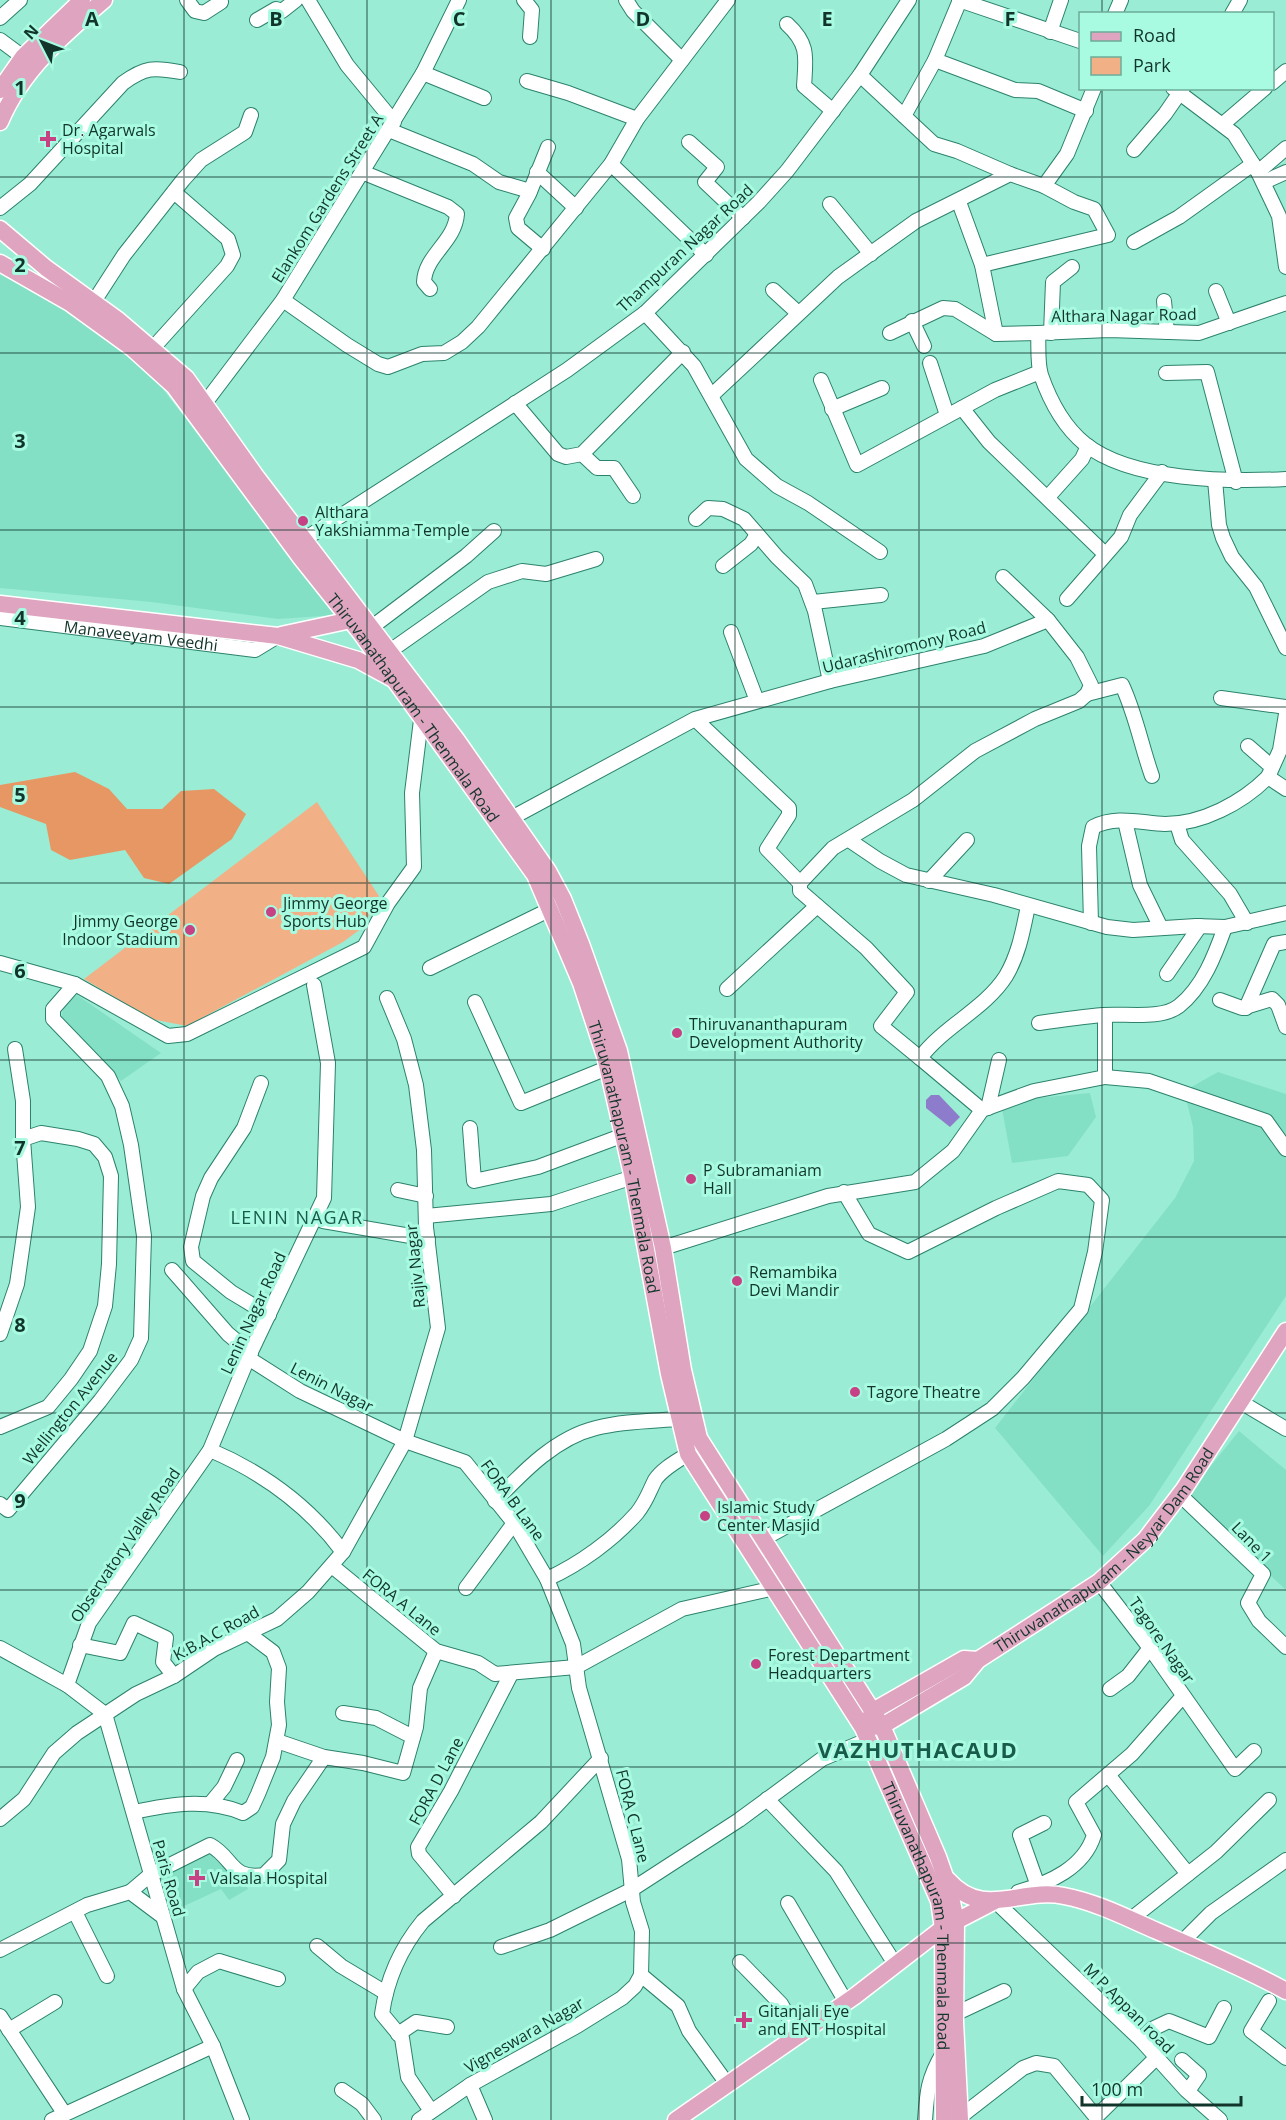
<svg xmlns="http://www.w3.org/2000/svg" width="1286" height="2120" font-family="'Open Sans',sans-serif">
<rect width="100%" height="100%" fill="#9aedd4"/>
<!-- built -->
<g fill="#84e0c5">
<path d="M 7,271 L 80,317 L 152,375 L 338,615 L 278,619 L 151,602 L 0,588 L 0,274 Z"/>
<path d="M 77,995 L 161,1053 L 121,1081 L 61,1018 L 64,1006 Z"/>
<path d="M 1218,1072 L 1286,1094 L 1286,1296 L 1149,1506 L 1103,1556 L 995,1428 L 1175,1198 L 1194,1161 L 1193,1127 L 1184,1091 Z"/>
<path d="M 1090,1093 L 1096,1117 L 1068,1156 L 1012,1163 L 1002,1109 L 1037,1098 Z"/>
<path d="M 1239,1431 L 1286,1470 L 1286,1590 L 1186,1497 Z"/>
<path d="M 210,1847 L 243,1880 L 248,1889 L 229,1900 L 221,1889 L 169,1913 L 153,1876 Z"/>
</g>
<!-- green -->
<path fill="#f2b087" d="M 317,802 L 379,896 L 362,928 L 343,942 L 187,1026 L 151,1019 L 84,979 Z"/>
<!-- forest -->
<path fill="#e79764" d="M 75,772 L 109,789 L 127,809 L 162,809 L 181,791 L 214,789 L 246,814 L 232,839 L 169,884 L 144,878 L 125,850 L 70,860 L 51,850 L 46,824 L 0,807 L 0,785 Z"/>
<!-- water -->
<path fill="#8d7ccb" d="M 931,1095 L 939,1095 L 960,1117 L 950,1127 L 926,1108 L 926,1100 Z"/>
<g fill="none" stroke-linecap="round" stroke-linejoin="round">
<defs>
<g id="minor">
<path d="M 187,0 L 195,11 L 204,13 L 221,2"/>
<path d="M 308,0 L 347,65 L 394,122"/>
<path d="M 524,0 L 532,10 L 530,37"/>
<path d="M 626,0 L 633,11 L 682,60"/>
<path d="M 959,0 L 1080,41"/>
<path d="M 1115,14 L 1121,0"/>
<path d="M 1232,14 L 1240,0"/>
<path d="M 0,18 L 20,0"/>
<path d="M 257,20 L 276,9 L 282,11 L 296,0"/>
<path d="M 787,24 C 809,44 806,57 804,86 L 833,111"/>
<path d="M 1050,32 L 1061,0"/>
<path d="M 0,40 L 23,57"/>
<path d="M 935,60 L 1015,90 L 1038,91 L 1086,111"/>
<path d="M 423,73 L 484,98"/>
<path d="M 860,75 L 934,144 L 957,151 L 1010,174"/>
<path d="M 527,81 L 568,93 L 637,119"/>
<path d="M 1272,83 L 1286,71"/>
<path d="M 1173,88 L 1234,134 L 1258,172 L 1279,216 L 1286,267"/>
<path d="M 904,116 L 935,60 L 960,0"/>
<path d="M 1223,124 L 1265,88"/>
<path d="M 389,130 L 473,164 L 499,182 L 530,191"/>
<path d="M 689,142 L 717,167 L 705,182 L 743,218"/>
<path d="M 1134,150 L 1165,114 L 1183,88"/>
<path d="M 611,164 L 706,255"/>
<path d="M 362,172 L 448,207 L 457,214 C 455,242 425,255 424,282 L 430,289"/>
<path d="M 537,172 L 576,208"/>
<path d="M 1258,172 L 1286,148"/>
<path d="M 1264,182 L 1286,172"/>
<path d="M 959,202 L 982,265 L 996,334"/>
<path d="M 830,204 L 871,254"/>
<path d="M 0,208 L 30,184 L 123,83 C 145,67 154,67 180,72"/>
<path d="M 1134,242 L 1179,217 L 1253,164"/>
<path d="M 543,249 L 518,228 L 516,218 L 529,194 L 548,147"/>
<path d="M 982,265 L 1108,235 L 1094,209 L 1074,202 L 1044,186"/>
<path d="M 773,290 L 797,312"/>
<path d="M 1216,291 L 1229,323"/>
<path d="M 283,300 L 347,345 L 378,364 L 388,367 L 422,354 L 444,353 L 462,342 L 478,327 L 611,164 L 637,119 L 728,0"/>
<path d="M 1164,301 L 1167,332"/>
<path d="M 93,303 L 124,255 L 183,180 L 201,160 L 245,132 L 251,115"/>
<path d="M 1286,303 L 1199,333 L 1109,330 L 1038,333 C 1039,346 1037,362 1041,375 C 1050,401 1063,426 1085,444 C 1131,481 1229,482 1286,479"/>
<path d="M 645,313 L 694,366 L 746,459 L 777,486 L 808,503 L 880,552"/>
<path d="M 912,321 L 924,346"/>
<path d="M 890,333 L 943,308 L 955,309 L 996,334 L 1038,333"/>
<path d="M 1051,333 L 1053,282 L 1072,267"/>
<path d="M 153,348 L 227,266 L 233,255 L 228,239 L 174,192"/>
<path d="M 930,363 L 947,415"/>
<path d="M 1166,373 L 1207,372 L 1236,482"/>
<path d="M 821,380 L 857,465 L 995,390 L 1040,372"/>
<path d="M 712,395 L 838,277 L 916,221 L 1010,174 L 1044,186 L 1067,154 L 1094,88"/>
<path d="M 515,403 L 558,454 L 566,457 L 582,454 L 683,352"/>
<path d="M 962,408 L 989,442 L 1105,554"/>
<path d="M 832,409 L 882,388"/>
<path d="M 199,411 L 283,300 L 423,73 L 459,0"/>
<path d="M 582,454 L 597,468 L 614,468 L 633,496"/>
<path d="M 1215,480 L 1219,525 L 1223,538 L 1232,557 L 1256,587 L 1286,648"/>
<path d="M 1048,497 L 1082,459 L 1088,446"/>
<path d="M 696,519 L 708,508 L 723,509 L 744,519 L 777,557 L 805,584 L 815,611 L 830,681"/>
<path d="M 297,544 L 567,370 L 645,313 L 759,202 L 787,171 L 860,75 L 909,0"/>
<path d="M 723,566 L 751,544 L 757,534"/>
<path d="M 1003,577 L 1048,620"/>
<path d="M 1067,599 L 1121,537 L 1130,515 L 1162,472"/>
<path d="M 813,602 L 881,595"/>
<path id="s1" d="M 0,618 L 255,650 L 278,636"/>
<path d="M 372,627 L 466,556 L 494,531"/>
<path d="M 731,632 L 757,701"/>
<path d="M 390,651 L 488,582 L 522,571 L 546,574 L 596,559"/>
<path d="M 1087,694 L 1122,685 C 1136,715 1141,745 1152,776"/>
<path d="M 1221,698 L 1286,707"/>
<path d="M 1286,714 L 1280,750 L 1268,777 L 1286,789"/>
<path d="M 1248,746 L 1272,767"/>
<path d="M 1125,821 L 1140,885 L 1161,928"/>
<path d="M 504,822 L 695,719 L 830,681 L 984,646 L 1048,620 L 1077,657 L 1091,685 L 1087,694 L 1079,701 L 1035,719 L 975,751 L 913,800 L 833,848 L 800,883 L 767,849 L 789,815 L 789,808 L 695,719"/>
<path d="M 1177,824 L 1182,840 L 1230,894 L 1247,923"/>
<path d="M 849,840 L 880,861 L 906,875 L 994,895 L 1107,927 L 1133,930 L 1196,926 L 1225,927 L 1286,913"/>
<path d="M 929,881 L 967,840"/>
<path d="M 800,883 L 800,891 L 866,948 L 907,992 L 881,1026 L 920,1058"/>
<path d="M 1091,923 L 1089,846 L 1093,827 C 1116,815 1141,823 1165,824 C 1202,824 1242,803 1268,777"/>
<path d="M 0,963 L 75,984 L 168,1036 L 187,1034 L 364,947 L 388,903 L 414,867 L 412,793 L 421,720"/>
<path d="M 430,968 L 557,906"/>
<path d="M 1167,974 L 1200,926"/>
<path d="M 727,989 L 817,906"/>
<path d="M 1220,1000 L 1242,1008 L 1272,999 L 1278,1005 L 1286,1027"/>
<path d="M 475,1002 L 521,1103 L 617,1064"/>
<path d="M 1246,1008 L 1274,944 L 1286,942"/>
<path d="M 1039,1023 C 1060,1020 1081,1017 1103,1015 C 1125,1013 1161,1020 1179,1006 C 1203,987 1215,955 1225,927"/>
<path d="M 15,1049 L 23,1101 L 23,1139"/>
<path d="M 1105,1077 L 1149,1081 L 1266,1121 L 1286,1149"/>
<path d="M 261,1083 L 244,1128 L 211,1178 L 203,1196 L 191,1247 L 193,1261 L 231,1292 L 269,1315"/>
<path d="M 988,1108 L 999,1060"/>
<path d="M 982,1110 L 920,1058 C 944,1026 985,1009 1006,976 C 1019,954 1023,930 1028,906"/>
<path d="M 470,1128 L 474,1181 L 538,1167 L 624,1135"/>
<path d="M 398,1190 L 426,1196"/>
<path d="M 426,1216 L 551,1204 L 633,1177"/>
<path d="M 316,1217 L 323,1221 L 428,1239"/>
<path d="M 663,1248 L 828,1196 L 915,1182 L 953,1151 L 982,1110 L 1034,1091 L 1105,1077 L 1105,1015"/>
<path d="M 172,1270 L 228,1334 L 251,1353"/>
<path d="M 0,1334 L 17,1284 L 28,1207 L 23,1139 L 41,1133 L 78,1139 L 94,1144 L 105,1157 L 111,1176 L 109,1264 L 105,1306 L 90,1351 L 71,1379 L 48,1407 L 0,1427"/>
<path d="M 248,1358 L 300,1391 L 405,1441 L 438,1328 L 426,1227 L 424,1150 L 416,1085 L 404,1039 L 387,998"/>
<path d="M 1239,1401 L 1286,1429"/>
<path d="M 210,1450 C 264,1473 308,1505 343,1552"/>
<path d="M 1179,1494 L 1263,1574 L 1248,1603 L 1259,1621 L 1286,1647"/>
<path d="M 495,1501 C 523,1472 555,1438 596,1428 C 623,1421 652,1421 679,1419"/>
<path d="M 0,1504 L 8,1510 L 100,1401 L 131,1360 L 141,1338 L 144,1236 L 131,1145 L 122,1106 L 108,1076 L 53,1019 L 53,1009 L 75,984"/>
<path d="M 763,1539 L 946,1439 L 992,1409 L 1023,1378 L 1081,1309 L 1095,1252 L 1102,1200 L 1088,1185 L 1058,1181 L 996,1208 L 908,1252 L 869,1234 L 844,1192"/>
<path d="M 332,1566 L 436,1651 L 478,1663 L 495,1674 L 576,1667 L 682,1609 L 792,1584"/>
<path d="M 547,1579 C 580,1564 613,1540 637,1513 C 646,1502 649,1492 655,1480 C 662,1469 677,1461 688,1454"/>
<path d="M 1099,1582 L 1150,1648 L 1235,1769 L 1254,1751"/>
<path d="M 466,1588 L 514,1523"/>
<path d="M 80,1645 L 120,1653 L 134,1623 L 166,1638 L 163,1662 L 174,1676"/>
<path d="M 0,1648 L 67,1685"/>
<path d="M 1110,1689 L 1128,1676 L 1150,1648"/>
<path d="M 343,1713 L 376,1718 L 413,1737"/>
<path d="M 105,1714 L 67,1685 L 89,1623 L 210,1450 L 248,1358 L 324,1198 L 328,1063 L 314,985"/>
<path d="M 105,1714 L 184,1989 L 213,2046 L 242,2120"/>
<path d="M 277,1741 L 324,1757 L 363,1763 L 403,1773 L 416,1727 L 420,1688 L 436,1651"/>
<path d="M 1109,1776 L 1188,1874"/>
<path d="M 767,1799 L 836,1871 L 895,1964"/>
<path d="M 210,1804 L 224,1787 L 237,1760"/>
<path d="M 134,1812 C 171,1804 207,1798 243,1813 L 252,1807 L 258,1794 L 273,1757 L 279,1725 L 277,1702 L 279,1668 L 273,1652 L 249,1634"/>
<path d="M 0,1819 L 24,1799 L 54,1753 L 77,1733 L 136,1694 L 174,1676 L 214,1649 L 277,1619 L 308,1592 L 343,1552 L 405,1441 L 465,1462 L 514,1523 L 547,1579 L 573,1644 L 579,1688 L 629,1859 L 633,1902 L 642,1931 L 641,1975 L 635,1986 L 622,1998 L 577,2026 L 470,2085 L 419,2120"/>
<path d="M 1038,1886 L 1020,1835 L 1044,1823"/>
<path d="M 130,1892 L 150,1875 L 210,1845 C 234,1858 230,1880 264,1875 L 279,1860 L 283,1824 L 294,1801 L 324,1757"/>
<path d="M 1018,1892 C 1049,1883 1084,1868 1094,1835 L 1076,1802 L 1132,1754 L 1183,1696"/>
<path d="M 454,1896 L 419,1854 L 418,1847 L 451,1791 L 511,1674"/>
<path d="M 1001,1899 L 995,1901 L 1141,2040 L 1186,2090 L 1220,2120"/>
<path d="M 788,1903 L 846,2002"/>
<path d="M 75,1912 L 107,1976"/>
<path d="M 1131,1919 L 1216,1852 L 1269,1800"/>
<path d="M 1182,1942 L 1211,1913 L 1286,1860"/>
<path d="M 317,1946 L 341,1966 L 386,1993"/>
<path d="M 501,1947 L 550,1930 L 631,1890 L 739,1820 L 822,1759 L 867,1740"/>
<path d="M 0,1950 L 87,1905 L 130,1892 L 162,1916"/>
<path d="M 740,1962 L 781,2004 L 799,2035"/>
<path d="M 641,1975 L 678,2006 L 689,2031 L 728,2085"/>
<path d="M 184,1989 L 198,1972 L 219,1961 L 278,1979"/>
<path d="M 1269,2001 L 1251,2031 L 1286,2058"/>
<path d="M 955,2014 L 1004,1991"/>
<path d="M 0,2016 L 64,2113"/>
<path d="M 9,2030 L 55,2002"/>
<path d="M 398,2034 L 416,2022 L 447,2027"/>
<path d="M 1141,2040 L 1152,2029 L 1169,2021 L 1209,2037 L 1224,2008"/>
<path d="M 1182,2060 L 1199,2075 L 1188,2091"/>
<path d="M 470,2085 L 485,2120"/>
<path d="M 342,2090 L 362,2104 L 374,2120"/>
<path d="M 431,2111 L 408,2077 L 402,2038 L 382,2014 C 387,1978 400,1949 423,1921 L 541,1822 L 601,1758"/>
<path d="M 960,2117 L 1023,2068 L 1036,2063 L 1054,2066 L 1096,2117 L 1156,2058"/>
<path d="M 52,2120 L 213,2046"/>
<path d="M 925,2120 C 927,2092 928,2078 943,2053"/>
</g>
<g id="major">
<path d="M 0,90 L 23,57 L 82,0"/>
<path d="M 0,122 C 21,71 63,35 104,0"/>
<path d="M 0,229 L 46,268 L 118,320 L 186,378 L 255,475 L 456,739 L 548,871 L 563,899 L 581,944 L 619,1051 L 663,1248 L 683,1370 L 699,1438 L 882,1726 L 938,1857 L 949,1888 L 956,1921 L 955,2022 L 960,2120"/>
<path id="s2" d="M 0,263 L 70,303 L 132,348 L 174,386 L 301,558 L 360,632 L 535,875 L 581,983 L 605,1056 L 632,1174 L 669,1374 L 688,1454 L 863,1728 L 939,1901 L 943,1928 L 944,2120"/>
<path d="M 0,604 L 278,636 L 358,660 L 391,678"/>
<path d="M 281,635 L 351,620 L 358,617"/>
<path d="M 869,1719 L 873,1711 L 964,1659 L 978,1660"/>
<path id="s3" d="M 871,1727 L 882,1726 L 964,1677 L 978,1660 L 1099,1582 L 1145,1540 L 1184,1489 L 1286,1331"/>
<path d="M 948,1880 C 983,1920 1021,1887 1064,1896 C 1096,1902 1127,1918 1157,1931 C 1200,1950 1245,1968 1286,1991"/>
<path d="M 676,2120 L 855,1996 L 943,1928 L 995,1901"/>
</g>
</defs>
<!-- minor casing -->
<use href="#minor" stroke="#2c826c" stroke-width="16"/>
<!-- major casing -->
<use href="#major" stroke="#fff" stroke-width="19"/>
<!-- minor -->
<use href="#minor" stroke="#fff" stroke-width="14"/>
<!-- major -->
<use href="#major" stroke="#dfa4bf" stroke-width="16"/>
</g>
<!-- grid -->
<path fill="none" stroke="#12352b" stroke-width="1.5" stroke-opacity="0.55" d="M 184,0 L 184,2120M 367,0 L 367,2120M 551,0 L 551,2120M 735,0 L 735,2120M 919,0 L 919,2120M 1102,0 L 1102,14M 1102,88 L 1102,2120M 0,177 L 1286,177M 0,353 L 1286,353M 0,530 L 1286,530M 0,707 L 1286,707M 0,883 L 1286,883M 0,1060 L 1286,1060M 0,1237 L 1286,1237M 0,1413 L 1286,1413M 0,1590 L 1286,1590M 0,1767 L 1286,1767M 0,1943 L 1286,1943"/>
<!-- markers -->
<g fill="#c74285" stroke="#a8fbe1" stroke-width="2">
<path d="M45 130h6v6h6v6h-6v6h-6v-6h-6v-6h6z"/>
<circle cx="303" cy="521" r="6"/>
<circle cx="271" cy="912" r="6"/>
<circle cx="190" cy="930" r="6"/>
<circle cx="677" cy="1033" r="6"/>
<circle cx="691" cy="1179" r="6"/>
<circle cx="737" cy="1281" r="6"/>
<circle cx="855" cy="1392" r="6"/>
<circle cx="705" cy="1516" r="6"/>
<circle cx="756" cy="1664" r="6"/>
<path d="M194 1869h6v6h6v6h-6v6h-6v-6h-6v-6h6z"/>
<path d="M741 2011h6v6h6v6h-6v6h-6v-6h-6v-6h6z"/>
</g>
<g text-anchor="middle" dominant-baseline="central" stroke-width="6" stroke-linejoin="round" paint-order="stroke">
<!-- poi labels -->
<g font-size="16" fill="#12352b" stroke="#a8fbe1" text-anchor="start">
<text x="62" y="130">Dr. Agarwals<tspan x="62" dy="18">Hospital</tspan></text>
<text x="315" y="512">Althara<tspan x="315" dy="18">Yakshiamma Temple</tspan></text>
<text x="283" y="903">Jimmy George<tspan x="283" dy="18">Sports Hub</tspan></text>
<text x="178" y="921" text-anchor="end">Jimmy George<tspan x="178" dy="18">Indoor Stadium</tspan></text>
<text x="689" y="1024">Thiruvananthapuram<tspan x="689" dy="18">Development Authority</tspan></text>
<text x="703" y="1170">P Subramaniam<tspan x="703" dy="18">Hall</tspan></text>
<text x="749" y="1272">Remambika<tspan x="749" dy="18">Devi Mandir</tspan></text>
<text x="867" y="1392">Tagore Theatre</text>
<text x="717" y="1507">Islamic Study<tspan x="717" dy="18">Center Masjid</tspan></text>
<text x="768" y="1655">Forest Department<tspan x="768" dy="18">Headquarters</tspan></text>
<text x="210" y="1878">Valsala Hospital</text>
<text x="758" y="2011">Gitanjali Eye<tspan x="758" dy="18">and ENT Hospital</tspan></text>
</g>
<!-- street labels -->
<g font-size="16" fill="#12352b" stroke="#a8fbe1">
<text transform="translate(327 198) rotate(-58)">Elankom Gardens Street A</text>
<text transform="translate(685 248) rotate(-43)">Thampuran Nagar Road</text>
<text transform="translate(1124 315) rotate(-1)">Althara Nagar Road</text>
<text stroke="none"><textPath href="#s1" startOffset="142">Manaveeyam Veedhi</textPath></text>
<text transform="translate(904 647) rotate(-14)">Udarashiromony Road</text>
<text stroke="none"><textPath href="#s2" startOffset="615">Thiruvanathapuram - Thenmala Road</textPath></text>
<text stroke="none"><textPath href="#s2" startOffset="1119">Thiruvanathapuram - Thenmala Road</textPath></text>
<text transform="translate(415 1266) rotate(-96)">Rajiv Nagar</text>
<text transform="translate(253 1313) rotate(-65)">Lenin Nagar Road</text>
<text transform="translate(332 1387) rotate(27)">Lenin Nagar</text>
<text transform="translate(70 1408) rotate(-51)">Wellington Avenue</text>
<text transform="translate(513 1500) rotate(54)">FORA B Lane</text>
<text transform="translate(1252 1542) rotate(46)">Lane 1</text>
<text transform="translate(125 1545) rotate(-56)">Observatory Valley Road</text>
<text stroke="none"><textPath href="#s3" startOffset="298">Thiruvanathapuram - Neyyar Dam Road</textPath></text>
<text transform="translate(402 1602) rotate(39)">FORA A Lane</text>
<text transform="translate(216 1633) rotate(-29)">K.B.A.C Road</text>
<text transform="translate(1162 1640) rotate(55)">Tagore Nagar</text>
<text transform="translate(436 1781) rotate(-62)">FORA D Lane</text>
<text transform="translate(633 1816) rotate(76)">FORA C Lane</text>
<text transform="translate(169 1878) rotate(74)">Paris Road</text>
<text stroke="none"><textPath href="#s2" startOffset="1947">Thiruvanathapuram - Thenmala Road</textPath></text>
<text transform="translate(1129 2008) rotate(45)">M P Appan road</text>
<text transform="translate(524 2035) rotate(-30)">Vigneswara Nagar</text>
</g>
<!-- neighbourhood labels -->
<g font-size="18" letter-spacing="1.5" fill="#195b4a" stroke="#a8fbe1">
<text x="297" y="1217">LENIN NAGAR</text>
</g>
<!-- district labels -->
<g font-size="22" font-weight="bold" letter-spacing="1.5" fill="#195b4a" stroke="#a8fbe1">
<text x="918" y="1749">VAZHUTHACAUD</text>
</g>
</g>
<g font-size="20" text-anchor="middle" font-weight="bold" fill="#12352b" stroke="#a8fbe1" stroke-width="6" stroke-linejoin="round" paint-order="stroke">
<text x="92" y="26">A</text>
<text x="276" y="26">B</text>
<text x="459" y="26">C</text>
<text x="643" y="26">D</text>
<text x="827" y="26">E</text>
<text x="1010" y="26">F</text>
<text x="20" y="95">1</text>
<text x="20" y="272">2</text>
<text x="20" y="448">3</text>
<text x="20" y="625">4</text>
<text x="20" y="802">5</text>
<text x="20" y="978">6</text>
<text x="20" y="1155">7</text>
<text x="20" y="1332">8</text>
<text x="20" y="1508">9</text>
</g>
<!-- legend -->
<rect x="1079" y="12" width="195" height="78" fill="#a8fbe1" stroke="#6cac98" stroke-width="1.5"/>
<rect x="1091" y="32" width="30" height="9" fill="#dfa4bf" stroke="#6cac98" stroke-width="1.5"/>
<text x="1133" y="42" font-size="18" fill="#12352b">Road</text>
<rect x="1091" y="57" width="30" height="18" fill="#f2b087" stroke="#6cac98" stroke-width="1.5"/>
<text x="1133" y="72" font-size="18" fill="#12352b">Park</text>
<!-- north arrow -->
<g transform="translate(42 42) rotate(312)" stroke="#a8fbe1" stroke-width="4.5" paint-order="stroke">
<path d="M0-4.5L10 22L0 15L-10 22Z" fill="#12352b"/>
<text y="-9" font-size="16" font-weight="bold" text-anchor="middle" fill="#12352b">N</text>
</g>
<!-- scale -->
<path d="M1082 2096v9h159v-9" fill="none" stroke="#12352b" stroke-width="3"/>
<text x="1091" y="2096" font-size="18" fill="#12352b" stroke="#a8fbe1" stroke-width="4.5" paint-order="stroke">100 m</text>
</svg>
